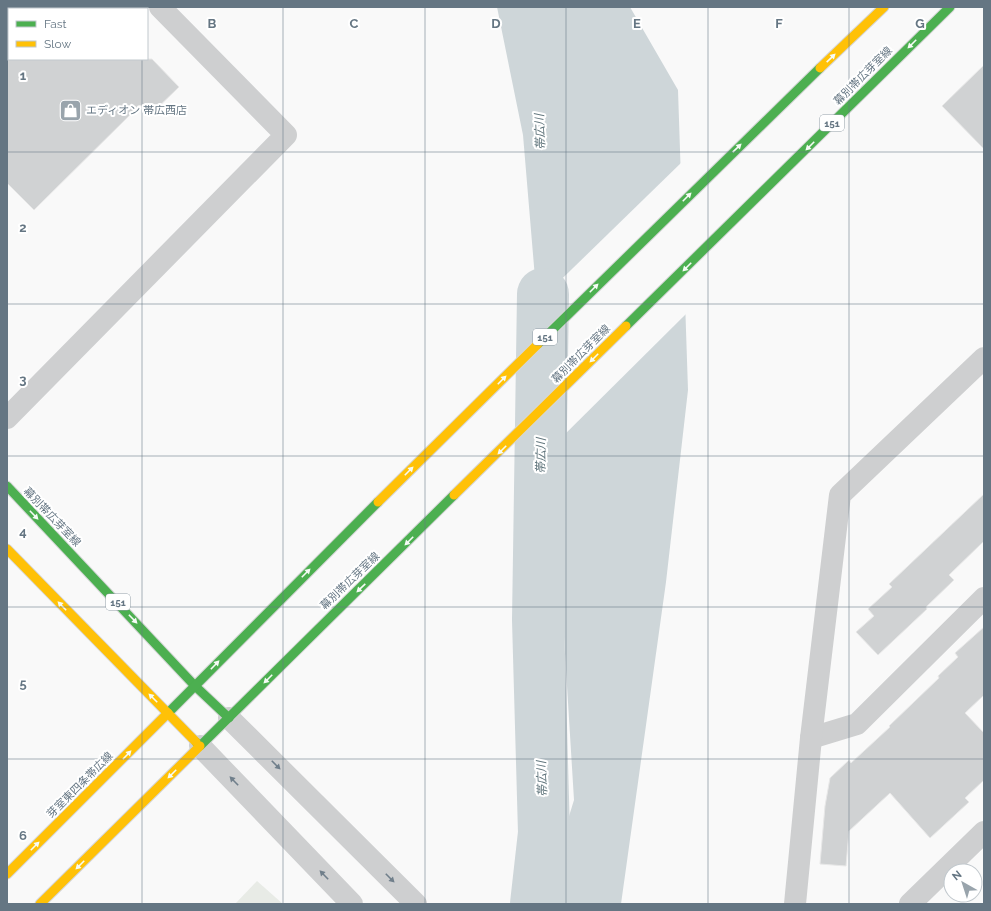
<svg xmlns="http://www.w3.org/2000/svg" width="991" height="911" font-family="Raleway,'Noto Sans JP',sans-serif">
<rect width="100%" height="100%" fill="#f9f9f9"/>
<!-- green -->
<path fill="#e8ebe6" d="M 257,881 L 283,904 L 235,904 Z"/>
<!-- water -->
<path fill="#ced6d9" d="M 497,7 L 630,7 L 678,90 L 688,390 L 666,582 L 621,904 L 542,904 L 574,800 L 561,588 L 523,135 Z"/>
<!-- pier -->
<path fill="#f9f9f9" d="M 683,161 L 687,313 L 547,452 L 535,305 Z"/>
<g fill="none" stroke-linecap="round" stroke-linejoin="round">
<!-- river -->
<path stroke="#ced6d9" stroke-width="52" d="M 536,904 L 544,833 L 538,620 L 543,294"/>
</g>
<!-- building -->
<g fill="#d0d2d3" stroke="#e8e8e8">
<path d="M 7,59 L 152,59 L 179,87 L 150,115 L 140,105 L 34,210 L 7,183 Z"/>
<path d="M 984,65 L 984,149 L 942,106 Z"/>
<path d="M 984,494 L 984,541 L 949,575 L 954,580 L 926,607 L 927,609 L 878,655 L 856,632 L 874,616 L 868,609 L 892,587 L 889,584 Z"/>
<path d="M 984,627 L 984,695 L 965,713 L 984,733 L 984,780 L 965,798 L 969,802 L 930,838 L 890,793 L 849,831 L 846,866 L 820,864 L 825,806 L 830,778 L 849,760 L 851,763 L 890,727 L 889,726 L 939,678 L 938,676 L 958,657 L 955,653 Z"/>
</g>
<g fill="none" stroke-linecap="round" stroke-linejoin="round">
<defs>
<g id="fast">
<path d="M 626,326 L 950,7"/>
<path d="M 538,344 L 820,68"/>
<path d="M 7,486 L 195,686 L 229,718"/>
<path d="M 168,713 L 378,502"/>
<path d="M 196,742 L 200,746 L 454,495"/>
</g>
<g id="slow">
<path d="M 820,68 L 884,7"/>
<path d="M 454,495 L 626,326"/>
<path d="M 378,502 L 538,344"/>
<path d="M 7,549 L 196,742"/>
<path d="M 7,874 L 168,713"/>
<path d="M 40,904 L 200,746"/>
</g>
</defs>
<!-- fast casing -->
<use href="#fast" stroke="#d5d6d7" stroke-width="11"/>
<!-- slow casing -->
<use href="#slow" stroke="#d5d6d7" stroke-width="11"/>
<!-- street -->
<g stroke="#cecfd0" stroke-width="22">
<path d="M 7,418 L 286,135 L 160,7"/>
<path d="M 229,718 L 416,904"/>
<path d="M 811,738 L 857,724 L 984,598"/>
<path d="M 200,746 L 352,904"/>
<path d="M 795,904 L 811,738 L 840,495 L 984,358"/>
<path d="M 910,904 L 984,832"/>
</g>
<!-- fast -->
<use href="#fast" stroke="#4caf50" stroke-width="9"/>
<!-- slow -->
<use href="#slow" stroke="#ffc107" stroke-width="9"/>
</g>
<!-- one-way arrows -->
<defs><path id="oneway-solid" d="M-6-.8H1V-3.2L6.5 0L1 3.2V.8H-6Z"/></defs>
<g fill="#f6fbf6">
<use href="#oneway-solid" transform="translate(912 44) rotate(135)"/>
<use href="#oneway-solid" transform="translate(831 58) rotate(-44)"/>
<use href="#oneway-solid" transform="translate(810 146) rotate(135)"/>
<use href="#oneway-solid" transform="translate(737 148) rotate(-44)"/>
<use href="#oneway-solid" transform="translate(687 197) rotate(-45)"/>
<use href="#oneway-solid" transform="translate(687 267) rotate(135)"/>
<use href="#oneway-solid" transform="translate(594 288) rotate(-45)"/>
<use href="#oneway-solid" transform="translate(594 358) rotate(135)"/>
<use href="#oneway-solid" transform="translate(502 380) rotate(-45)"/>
<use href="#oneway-solid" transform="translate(502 450) rotate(135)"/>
<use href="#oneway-solid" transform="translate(409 471) rotate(-45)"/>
<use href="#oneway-solid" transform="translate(34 515) rotate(46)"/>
<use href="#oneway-solid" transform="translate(409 541) rotate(135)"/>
<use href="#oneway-solid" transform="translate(306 573) rotate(-45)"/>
<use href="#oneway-solid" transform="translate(361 588) rotate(136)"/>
<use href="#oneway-solid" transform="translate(62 606) rotate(-134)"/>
<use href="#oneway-solid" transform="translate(133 619) rotate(46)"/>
<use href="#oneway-solid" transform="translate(215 665) rotate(-46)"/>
<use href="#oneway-solid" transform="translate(268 679) rotate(135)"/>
<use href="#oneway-solid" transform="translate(153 698) rotate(-135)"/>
<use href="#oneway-solid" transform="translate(127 755) rotate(-46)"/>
<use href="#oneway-solid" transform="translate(172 774) rotate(135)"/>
<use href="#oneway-solid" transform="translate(35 846) rotate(-45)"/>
<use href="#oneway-solid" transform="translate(80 865) rotate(135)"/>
</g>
<g fill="#707f8b">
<use href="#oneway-solid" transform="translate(276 765) rotate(45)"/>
<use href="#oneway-solid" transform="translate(234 781) rotate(-134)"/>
<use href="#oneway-solid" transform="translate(324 875) rotate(-134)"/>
<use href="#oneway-solid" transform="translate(390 878) rotate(45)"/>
</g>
<!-- grid -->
<path fill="none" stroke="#657683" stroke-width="1" stroke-opacity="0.55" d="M 142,7 L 142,9M 283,7 L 283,904M 425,7 L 425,904M 566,7 L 566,904M 708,7 L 708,904M 849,7 L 849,904M 142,59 L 142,904M 7,152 L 984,152M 7,304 L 984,304M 7,456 L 984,456M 7,607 L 984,607M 7,759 L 984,759"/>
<!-- icons -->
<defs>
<symbol id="shop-square" viewBox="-11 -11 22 22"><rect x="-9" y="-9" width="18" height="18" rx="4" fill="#99a4ac" stroke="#fff"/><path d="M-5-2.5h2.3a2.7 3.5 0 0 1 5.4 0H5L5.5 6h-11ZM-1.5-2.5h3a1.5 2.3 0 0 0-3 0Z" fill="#fff"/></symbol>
</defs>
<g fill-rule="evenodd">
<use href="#shop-square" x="58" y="98" width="25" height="25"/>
</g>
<g text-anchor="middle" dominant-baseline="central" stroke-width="4" stroke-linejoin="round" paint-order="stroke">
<!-- shield labels -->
<g fill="#fff" stroke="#939fa8" stroke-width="1">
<rect x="820" y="115" width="24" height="16" rx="3"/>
<rect x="533" y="329" width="24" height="16" rx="3"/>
<rect x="106" y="594" width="24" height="16" rx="3"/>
</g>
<g font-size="10" font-weight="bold" fill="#657683">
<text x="832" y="123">151</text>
<text x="545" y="337">151</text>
<text x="118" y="602">151</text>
</g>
<!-- street labels -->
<g font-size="11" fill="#657683" stroke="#fff">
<text transform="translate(863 76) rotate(-45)">幕別帯広芽室線</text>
<text transform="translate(581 354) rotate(-45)">幕別帯広芽室線</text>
<text transform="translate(52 517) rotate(46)">幕別帯広芽室線</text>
<text transform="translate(350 581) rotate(-44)">幕別帯広芽室線</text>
<text transform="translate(80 785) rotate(-45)">芽室東四条帯広線</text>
</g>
<!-- poi labels -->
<g font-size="11" fill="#657683" stroke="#fff" text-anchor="start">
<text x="86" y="110">エディオン 帯広西店</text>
</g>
<!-- water labels -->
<g font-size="12" font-style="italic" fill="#60757c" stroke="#fff">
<text transform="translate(540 132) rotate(-92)">帯広川</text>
<text transform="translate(541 456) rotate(-89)">帯広川</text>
<text transform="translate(542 779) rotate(-92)">帯広川</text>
</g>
</g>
<g font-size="13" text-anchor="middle" font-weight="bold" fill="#657683" stroke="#fff" stroke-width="4" stroke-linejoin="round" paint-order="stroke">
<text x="212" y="28">B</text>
<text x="354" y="28">C</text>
<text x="496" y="28">D</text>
<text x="637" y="28">E</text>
<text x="779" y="28">F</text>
<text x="920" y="28">G</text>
<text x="23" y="80">1</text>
<text x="23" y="232">2</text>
<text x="23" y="384">3</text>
<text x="23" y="536">4</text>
<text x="23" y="688">5</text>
<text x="23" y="840">6</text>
</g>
<!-- border -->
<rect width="991" height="911" fill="none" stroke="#657683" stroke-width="16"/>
<!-- legend -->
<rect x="8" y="8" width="140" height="52" fill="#ffffff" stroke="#c1c8cd"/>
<rect x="16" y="21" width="20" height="6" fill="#4caf50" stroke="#c1c8cd"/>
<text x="44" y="28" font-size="12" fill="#657683">Fast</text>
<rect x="16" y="41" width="20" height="6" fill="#ffc107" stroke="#c1c8cd"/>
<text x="44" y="48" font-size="12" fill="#657683">Slow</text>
<!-- north arrow -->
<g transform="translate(963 883) rotate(321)"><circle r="19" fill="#ffffff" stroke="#c1c8cd"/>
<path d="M0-3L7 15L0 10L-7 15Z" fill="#99a4ac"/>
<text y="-6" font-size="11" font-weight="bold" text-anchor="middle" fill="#657683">N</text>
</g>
</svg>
